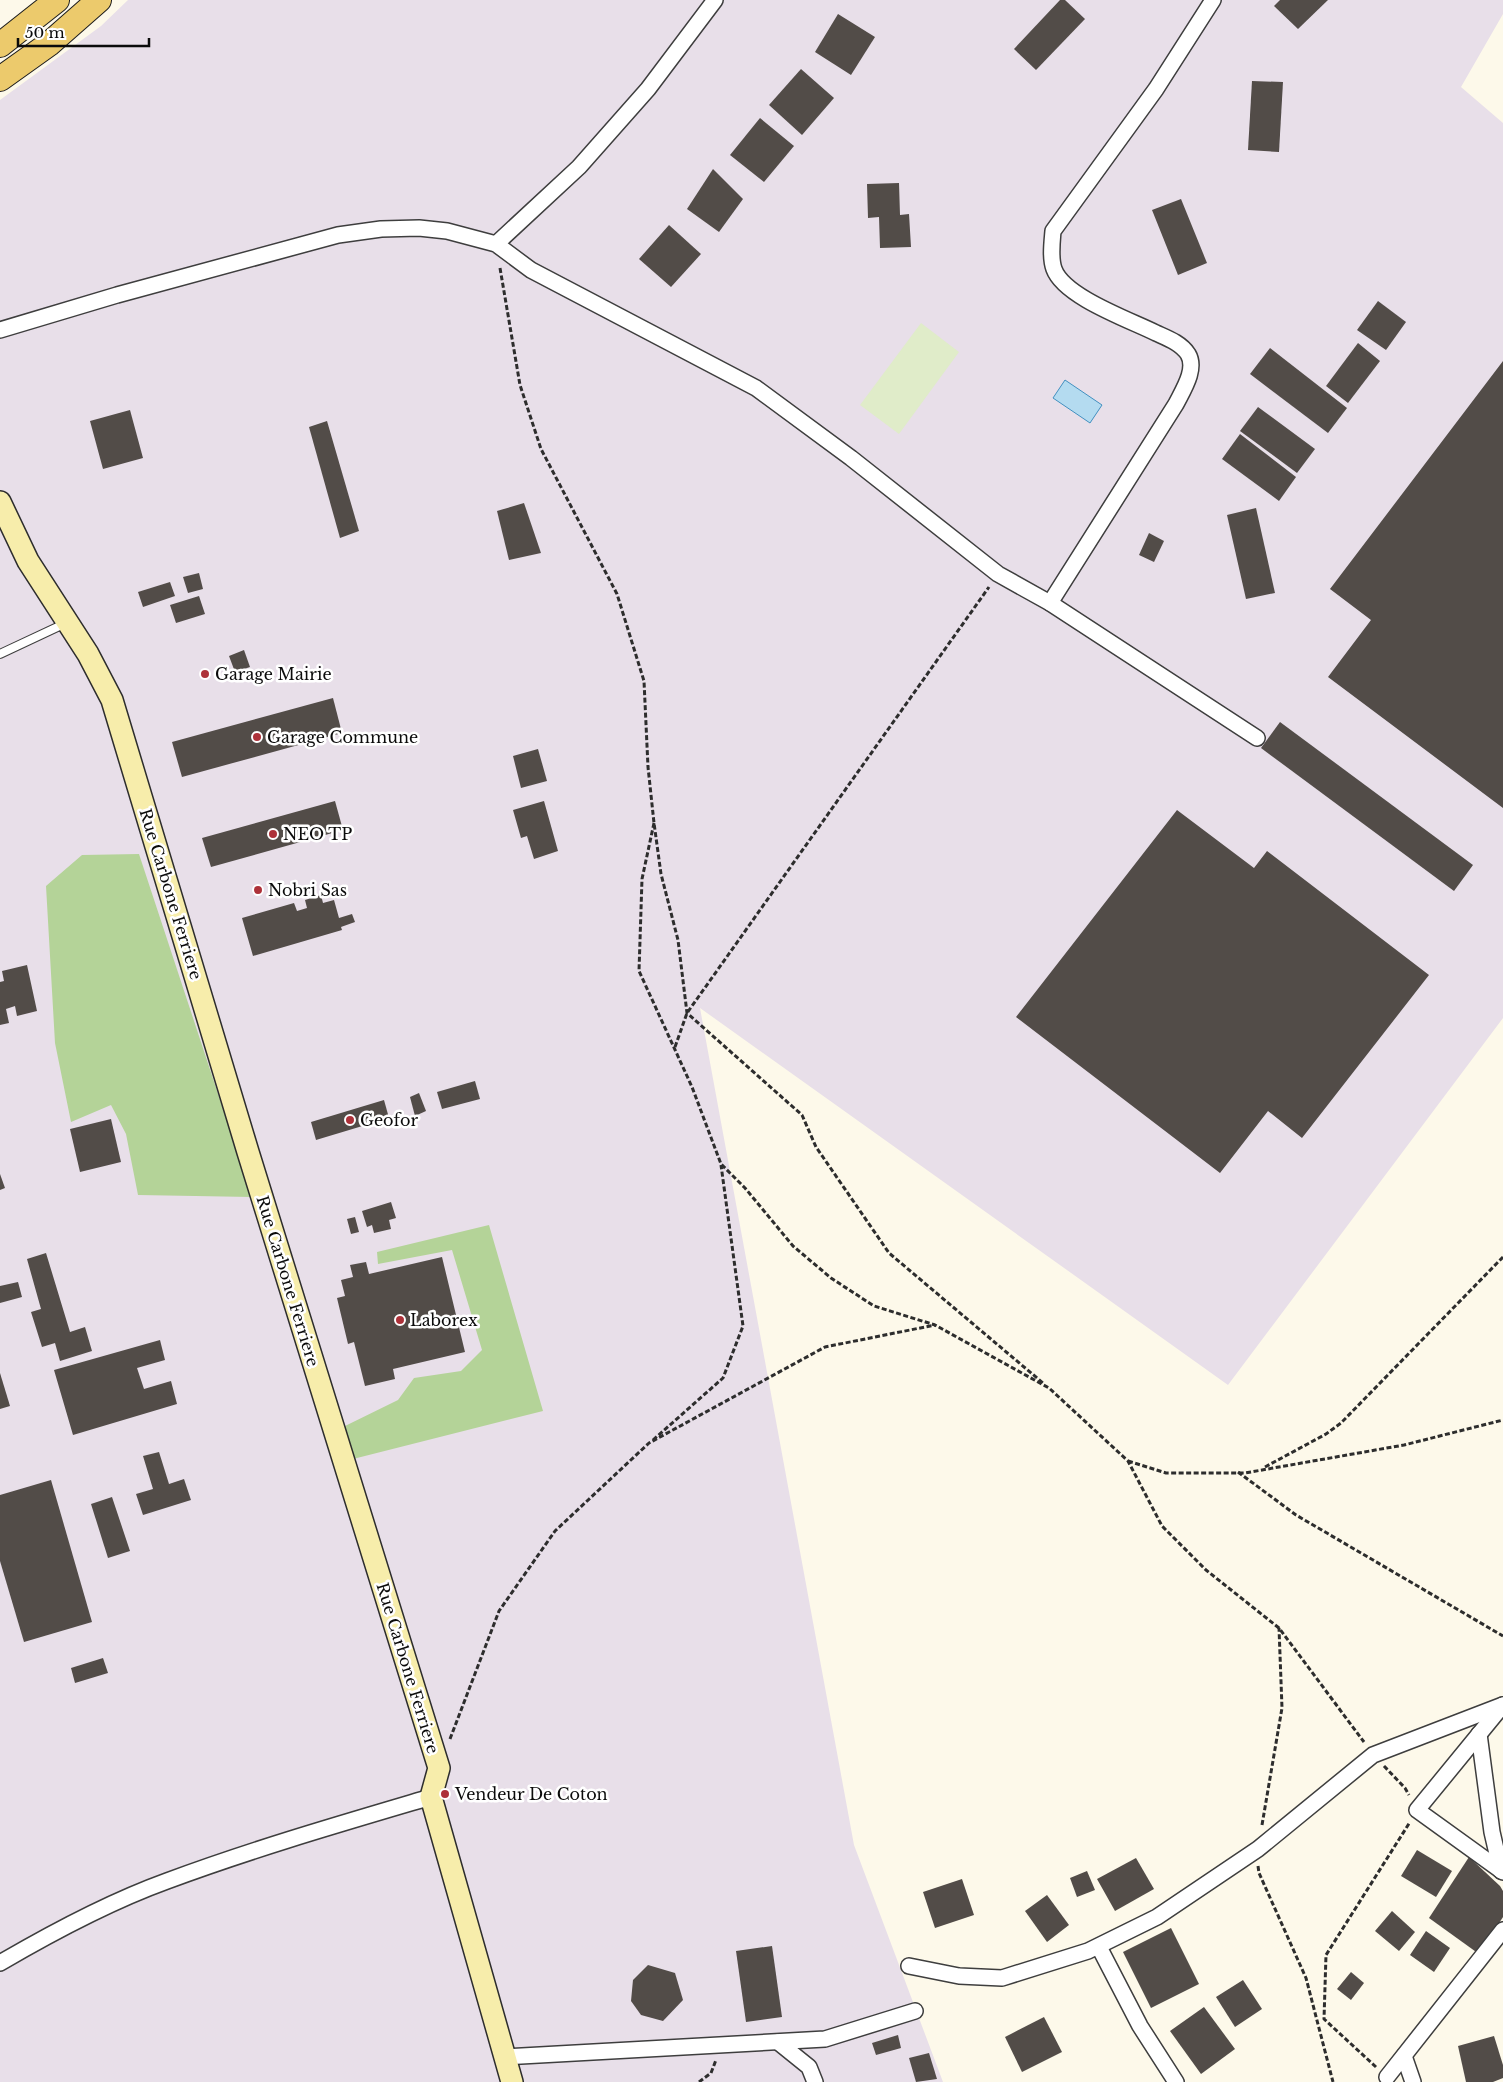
<svg xmlns="http://www.w3.org/2000/svg" width="1503" height="2082" font-family="'Libre Baskerville',serif">
<rect width="100%" height="100%" fill="#fdf9ea"/>
<!-- industrial -->
<path fill="#e8dfe9" d="M 128,0 L 1503,0 L 1503,14 L 1461,87 L 1503,123 L 1503,1018 L 1228,1385 L 700,1008 L 854,1845 L 943,2082 L 0,2082 L 0,100 L 101,26 Z"/>
<!-- forest -->
<g fill="#b4d398">
<path d="M 139,854 L 252,1197 L 138,1195 L 126,1134 L 111,1105 L 71,1122 L 55,1043 L 46,886 L 82,855 Z"/>
<path d="M 489,1225 L 543,1411 L 353,1459 L 343,1427 L 398,1400 L 414,1378 L 461,1371 L 482,1350 L 452,1250 L 378,1264 L 377,1252 Z"/>
</g>
<!-- pitch -->
<path fill="#e0ecc9" d="M 921,323 L 959,352 L 899,434 L 860,405 Z"/>
<!-- water -->
<path fill="#b4dbf0" stroke="#4290c0" d="M 1065,380 L 1102,405 L 1090,423 L 1053,398 Z"/>
<!-- building -->
<g fill="#524c48">
<path d="M 1060,0 L 1065,0 L 1085,19 L 1036,70 L 1014,49 Z"/>
<path d="M 1280,0 L 1328,0 L 1298,29 L 1274,6 Z"/>
<path d="M 838,14 L 875,37 L 851,75 L 815,52 Z"/>
<path d="M 801,69 L 834,98 L 802,135 L 769,105 Z"/>
<path d="M 1252,81 L 1283,82 L 1279,152 L 1248,150 Z"/>
<path d="M 760,118 L 794,146 L 764,182 L 730,155 Z"/>
<path d="M 713,169 L 743,199 L 719,232 L 687,209 Z"/>
<path d="M 899,183 L 900,215 L 909,214 L 911,247 L 880,248 L 879,217 L 868,218 L 867,184 Z"/>
<path d="M 1181,199 L 1207,263 L 1178,275 L 1152,210 Z"/>
<path d="M 669,225 L 701,254 L 671,287 L 639,259 Z"/>
<path d="M 1378,301 L 1406,322 L 1386,350 L 1357,330 Z"/>
<path d="M 1358,343 L 1380,361 L 1348,403 L 1326,386 Z"/>
<path d="M 1270,348 L 1347,408 L 1328,433 L 1250,374 Z"/>
<path d="M 1503,361 L 1503,808 L 1328,677 L 1371,620 L 1330,589 Z"/>
<path d="M 1258,407 L 1315,449 L 1297,473 L 1240,431 Z"/>
<path d="M 130,410 L 143,458 L 103,469 L 90,421 Z"/>
<path d="M 327,421 L 359,531 L 340,538 L 309,427 Z"/>
<path d="M 1240,434 L 1296,477 L 1279,501 L 1222,459 Z"/>
<path d="M 524,503 L 541,553 L 509,560 L 497,511 Z"/>
<path d="M 1256,508 L 1275,593 L 1246,599 L 1227,515 Z"/>
<path d="M 1149,533 L 1164,541 L 1154,562 L 1139,555 Z"/>
<path d="M 199,573 L 203,589 L 188,593 L 183,577 Z"/>
<path d="M 170,582 L 175,596 L 143,607 L 138,592 Z"/>
<path d="M 199,596 L 205,614 L 176,623 L 170,605 Z"/>
<path d="M 244,650 L 250,667 L 235,672 L 229,656 Z"/>
<path d="M 333,698 L 342,733 L 182,777 L 172,742 Z"/>
<path d="M 1280,722 L 1473,865 L 1454,891 L 1261,748 Z"/>
<path d="M 538,749 L 547,781 L 521,788 L 513,756 Z"/>
<path d="M 335,801 L 343,830 L 211,867 L 202,838 Z"/>
<path d="M 544,801 L 558,851 L 534,859 L 527,836 L 521,838 L 513,810 Z"/>
<path d="M 1177,810 L 1254,868 L 1267,851 L 1429,975 L 1302,1138 L 1268,1111 L 1220,1173 L 1016,1017 Z"/>
<path d="M 321,895 L 323,903 L 334,900 L 339,918 L 352,914 L 355,922 L 341,927 L 342,930 L 253,956 L 242,918 L 294,903 L 297,911 L 307,908 L 305,900 Z"/>
<path d="M 27,965 L 37,1011 L 17,1016 L 15,1006 L 6,1009 L 9,1023 L 0,1025 L 0,982 L 4,981 L 2,971 Z"/>
<path d="M 475,1081 L 480,1099 L 442,1109 L 437,1092 Z"/>
<path d="M 419,1093 L 426,1111 L 415,1116 L 410,1097 Z"/>
<path d="M 384,1100 L 389,1118 L 316,1140 L 311,1122 Z"/>
<path d="M 111,1119 L 121,1162 L 80,1172 L 70,1129 Z"/>
<path d="M 0,1174 L 5,1188 L 0,1190 Z"/>
<path d="M 391,1202 L 396,1218 L 389,1220 L 391,1229 L 374,1233 L 372,1225 L 367,1227 L 362,1211 Z"/>
<path d="M 355,1217 L 359,1232 L 351,1234 L 347,1219 Z"/>
<path d="M 46,1253 L 70,1332 L 85,1327 L 92,1351 L 60,1361 L 55,1343 L 42,1347 L 31,1312 L 41,1309 L 27,1259 Z"/>
<path d="M 442,1257 L 465,1352 L 393,1369 L 395,1379 L 365,1386 L 354,1342 L 348,1344 L 337,1298 L 345,1296 L 341,1280 L 353,1277 L 350,1265 L 366,1262 L 369,1274 Z"/>
<path d="M 18,1282 L 22,1297 L 0,1303 L 0,1286 Z"/>
<path d="M 160,1340 L 165,1360 L 137,1368 L 144,1389 L 171,1381 L 177,1404 L 73,1435 L 54,1370 Z"/>
<path d="M 0,1373 L 10,1406 L 0,1409 Z"/>
<path d="M 159,1452 L 169,1484 L 184,1479 L 191,1500 L 143,1515 L 136,1494 L 153,1489 L 143,1456 Z"/>
<path d="M 51,1480 L 92,1622 L 24,1642 L 0,1561 L 0,1495 Z"/>
<path d="M 112,1497 L 130,1551 L 108,1558 L 91,1504 Z"/>
<path d="M 103,1658 L 108,1673 L 75,1683 L 71,1668 Z"/>
<path d="M 1417,1850 L 1452,1871 L 1436,1897 L 1401,1876 Z"/>
<path d="M 1469,1857 L 1500,1886 L 1503,1891 L 1503,1917 L 1479,1954 L 1429,1918 Z"/>
<path d="M 1136,1858 L 1154,1889 L 1115,1911 L 1097,1879 Z"/>
<path d="M 1087,1871 L 1095,1890 L 1077,1897 L 1070,1878 Z"/>
<path d="M 962,1879 L 974,1915 L 935,1928 L 923,1892 Z"/>
<path d="M 1047,1895 L 1069,1925 L 1047,1942 L 1025,1911 Z"/>
<path d="M 1392,1911 L 1415,1932 L 1399,1951 L 1375,1931 Z"/>
<path d="M 1171,1928 L 1199,1984 L 1151,2008 L 1123,1952 Z"/>
<path d="M 1426,1931 L 1450,1948 L 1434,1972 L 1410,1955 Z"/>
<path d="M 772,1946 L 782,2017 L 746,2022 L 736,1951 Z"/>
<path d="M 648,1965 L 675,1973 L 683,2000 L 663,2021 L 641,2015 L 631,2001 L 633,1980 Z"/>
<path d="M 1351,1972 L 1364,1983 L 1351,2000 L 1337,1989 Z"/>
<path d="M 1243,1980 L 1262,2009 L 1235,2027 L 1216,1997 Z"/>
<path d="M 1204,2007 L 1235,2049 L 1201,2074 L 1170,2031 Z"/>
<path d="M 1044,2017 L 1062,2052 L 1022,2072 L 1005,2037 Z"/>
<path d="M 898,2035 L 901,2048 L 876,2055 L 872,2043 Z"/>
<path d="M 1494,2036 L 1503,2065 L 1503,2078 L 1493,2082 L 1466,2082 L 1458,2046 Z"/>
<path d="M 929,2053 L 937,2079 L 916,2082 L 909,2058 Z"/>
</g>
<g fill="none" stroke-linecap="round" stroke-linejoin="round">
<defs>
<path id="lane" d="M 0,654 L 66,623"/>
<g id="street">
<path d="M 496,244 L 579,167 L 648,89 L 715,0"/>
<path d="M 0,330 L 117,295 L 338,235 L 381,229 L 419,228 L 447,231 L 496,244 L 531,270 L 756,388 L 851,458 L 998,574 L 1050,603 L 1257,738"/>
<path d="M 1050,603 L 1176,404 C 1183,390 1197,369 1188,354 C 1181,343 1167,338 1156,333 C 1130,320 1064,297 1054,269 C 1050,258 1052,243 1053,231 L 1156,89 L 1213,0"/>
<path d="M 1503,1705 L 1417,1810 L 1503,1872"/>
<path d="M 1479,1734 L 1492,1832 L 1501,1871"/>
<path d="M 1099,1947 L 1140,2026 L 1176,2082"/>
<path d="M 0,1963 C 53,1932 109,1902 167,1881 C 253,1849 343,1823 431,1797"/>
<path d="M 909,1966 L 959,1976 L 1002,1978 L 1088,1951 L 1157,1917 L 1258,1849 L 1373,1755 L 1503,1705"/>
<path d="M 778,2042 L 809,2067 L 815,2082"/>
<path d="M 1404,2056 L 1413,2082"/>
<path d="M 505,2057 L 825,2039 L 915,2011"/>
<path d="M 1387,2077 L 1503,1930"/>
</g>
<path id="secondary" d="M 0,502 L 28,561 L 88,654 L 112,700 L 248,1152 L 439,1768 L 431,1797 L 512,2082"/>
<g id="primary">
<path d="M 0,45 L 57,0"/>
<path d="M 0,79 L 49,44 L 99,0"/>
</g>
</defs>
<!-- lane casing -->
<use href="#lane" stroke="#3e3e3e" stroke-width="10"/>
<!-- street casing -->
<use href="#street" stroke="#3e3e3e" stroke-width="18"/>
<!-- secondary casing -->
<use href="#secondary" stroke="#2d2d2d" stroke-width="24"/>
<!-- primary casing -->
<use href="#primary" stroke="#1c1c1c" stroke-width="26"/>
<!-- path -->
<g stroke="#2d2d2d" stroke-width="3" stroke-dasharray="5 2.5" stroke-linecap="butt">
<path d="M 500,268 L 520,385 L 541,449 L 617,594 L 644,681 L 648,767 L 654,823 L 661,874 L 678,940 L 687,1013 L 802,1115 L 816,1147 L 889,1253 L 1043,1383"/>
<path d="M 654,823 L 642,879 L 639,971 L 692,1087 L 721,1164 L 745,1188 L 793,1246 L 831,1278 L 874,1306 L 935,1325 L 1049,1388 L 1128,1461 L 1162,1526 L 1206,1570 L 1279,1628 L 1364,1742"/>
<path d="M 675,1047 L 687,1013 L 989,587"/>
<path d="M 653,1440 L 723,1378 L 743,1326 L 721,1165"/>
<path d="M 1128,1461 L 1166,1473 L 1245,1473 L 1404,1445 L 1503,1420"/>
<path d="M 1265,1467 L 1326,1434 L 1341,1423 L 1503,1257"/>
<path d="M 1238,1472 L 1296,1515 L 1503,1636"/>
<path d="M 450,1739 L 499,1611 L 555,1531 L 649,1443 L 825,1347 L 935,1325"/>
<path d="M 1384,1766 L 1405,1788 L 1409,1795"/>
<path d="M 1262,1825 L 1282,1708 L 1279,1628"/>
<path d="M 1258,1866 L 1259,1873 L 1306,1978 L 1333,2082"/>
<path d="M 1376,2067 L 1324,2019 L 1326,1955 L 1410,1822"/>
<path d="M 699,2082 L 711,2073 L 716,2060"/>
</g>
<!-- lane -->
<use href="#lane" stroke="#fff" stroke-width="8"/>
<!-- street -->
<use href="#street" stroke="#fff" stroke-width="15"/>
<!-- secondary -->
<use href="#secondary" stroke="#f7edab" stroke-width="21"/>
<!-- primary -->
<use href="#primary" stroke="#ecca6c" stroke-width="24"/>
</g>
<!-- markers -->
<g fill="#ad3139" stroke="#fff" stroke-width="2">
<circle cx="205" cy="674" r="5"/>
<circle cx="257" cy="737" r="5"/>
<circle cx="273" cy="834" r="5"/>
<circle cx="258" cy="890" r="5"/>
<circle cx="350" cy="1120" r="5"/>
<circle cx="400" cy="1320" r="5"/>
<circle cx="445" cy="1794" r="5"/>
</g>
<g text-anchor="middle" dominant-baseline="central" stroke-width="5" stroke-linejoin="round" paint-order="stroke">
<!-- poi labels -->
<g font-size="16" fill="#0b0b0b" stroke="#fff" text-anchor="start">
<text x="215" y="674">Garage Mairie</text>
<text x="267" y="737">Garage Commune</text>
<text x="283" y="834">NEO TP</text>
<text x="268" y="890">Nobri Sas</text>
<text x="360" y="1120">Geofor</text>
<text x="410" y="1320">Laborex</text>
<text x="455" y="1794">Vendeur De Coton</text>
</g>
<!-- street labels -->
<g font-size="16" fill="#0b0b0b" stroke="#fff">
<text transform="translate(171 894) rotate(73)">Rue Carbone Ferriere</text>
<text transform="translate(288 1281) rotate(73)">Rue Carbone Ferriere</text>
<text transform="translate(408 1668) rotate(73)">Rue Carbone Ferriere</text>
</g>
</g>
<!-- scale -->
<path d="M18 38v8h131v-8" fill="none" stroke="#0b0b0b" stroke-width="2.5"/>
<text x="25" y="38" font-size="15" fill="#0b0b0b" stroke="#ffffff" stroke-width="4" paint-order="stroke">50 m</text>
</svg>
